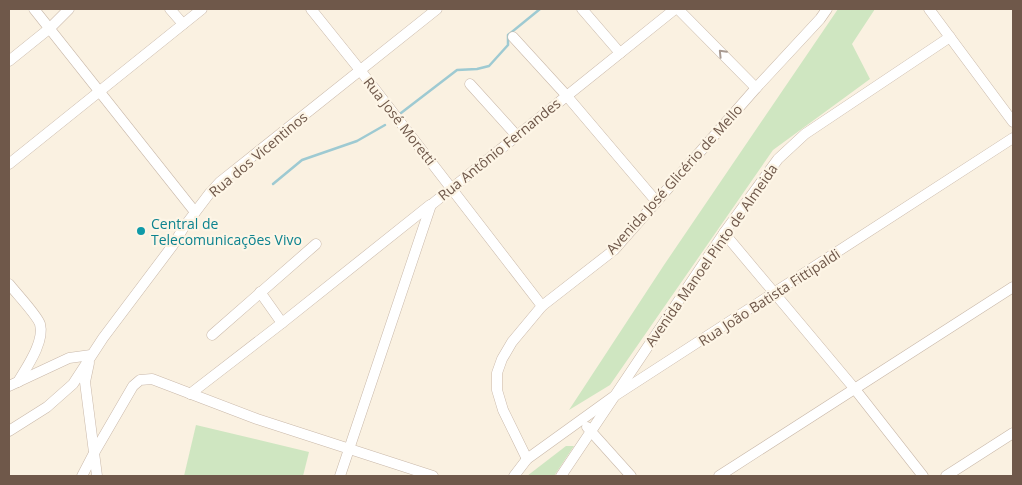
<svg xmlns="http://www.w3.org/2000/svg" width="1022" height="485" font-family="'Open Sans',sans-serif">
<rect width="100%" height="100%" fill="#faf1e1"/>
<!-- green -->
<g fill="#cfe6c1">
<path d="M 838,9 L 875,9 L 852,44 L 870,79 L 773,150 L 610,385 L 569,410 L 664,265 Z"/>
<path d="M 196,425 L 309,452 L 303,476 L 184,476 Z"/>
<path d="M 566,446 L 574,446 L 554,476 L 527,476 Z"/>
</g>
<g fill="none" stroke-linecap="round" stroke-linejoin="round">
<!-- stream -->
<g stroke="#9ecad2" stroke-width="2.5">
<path d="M 401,113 L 457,70 L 477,69 L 489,66 L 508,45 L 508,35 L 540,9"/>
<path d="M 273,184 L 302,160 L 357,141 L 385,125"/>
</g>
<defs>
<g id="minor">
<path d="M 34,9 L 195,212"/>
<path d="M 170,9 L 183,24"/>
<path d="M 311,9 L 360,70 L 542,306"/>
<path d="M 582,9 L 620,53"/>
<path d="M 678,9 L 756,88"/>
<path d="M 929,9 L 1013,122"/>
<path d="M 513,37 L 566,95 L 656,201"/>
<path d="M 9,61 L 50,28 L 69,9"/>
<path d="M 470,84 L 517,136"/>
<path d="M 9,164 L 202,9"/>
<path d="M 724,233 L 854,388 L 923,476"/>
<path d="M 9,284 C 16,293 37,315 40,324 C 45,342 26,368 18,382"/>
<path d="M 260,292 L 282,323"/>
<path d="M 212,335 L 316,244"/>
<path d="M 89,363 L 85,382 L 97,476"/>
<path d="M 9,386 L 69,358 L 91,355"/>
<path d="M 190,394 L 282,323 L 430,205"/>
<path d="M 587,427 L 631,476"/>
<path d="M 9,431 L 47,407 L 73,384 L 103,338 L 173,245 L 184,227 L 209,194 L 220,182 L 437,9"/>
<path d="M 527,459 L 503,410 L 497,390 L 497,373 L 502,359 L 512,342 L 542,306 L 614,250 L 756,88 L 820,19 L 827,9"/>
<path d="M 82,476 L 94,453 L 133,386 L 140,380 L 152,379 L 257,419 L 433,476"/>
<path d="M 340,476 L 431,205 L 675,9"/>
<path d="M 514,476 L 527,459 L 613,397 L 1013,138"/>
<path d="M 561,476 L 724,233 L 778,159 L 805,134 L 950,37"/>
<path d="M 719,476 L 1013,287"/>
<path d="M 946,476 L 1013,433"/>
</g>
</defs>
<!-- minor casing -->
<use href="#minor" stroke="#c9b8a9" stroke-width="11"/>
<!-- minor -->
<use href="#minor" stroke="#fff" stroke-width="10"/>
</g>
<!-- one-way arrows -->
<defs><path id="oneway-chevron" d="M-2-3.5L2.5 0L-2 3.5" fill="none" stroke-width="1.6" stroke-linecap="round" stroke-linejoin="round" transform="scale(1.25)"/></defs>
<use stroke="#a99b92" href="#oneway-chevron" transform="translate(722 53) rotate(-134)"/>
<!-- markers -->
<circle fill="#0f9aa8" stroke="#fdf5e6" stroke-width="2" cx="141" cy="231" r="5"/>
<g text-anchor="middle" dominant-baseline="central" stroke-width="4.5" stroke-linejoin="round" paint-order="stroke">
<!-- street labels -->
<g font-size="14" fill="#6f584a" stroke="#fdf5e6">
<text transform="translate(400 121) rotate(52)">Rua José Moretti</text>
<text transform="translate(499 149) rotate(-39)">Rua Antônio Fernandes</text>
<text transform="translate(258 154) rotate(-40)">Rua dos Vicentinos</text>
<text transform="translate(674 179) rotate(-48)">Avenida José Glicério de Mello</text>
<text transform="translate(711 255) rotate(-55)">Avenida Manoel Pinto de Almeida</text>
<text transform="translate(769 297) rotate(-33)">Rua João Batista Fittipaldi</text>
</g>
<!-- culture labels -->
<g font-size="14" fill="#0d838f" stroke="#fdf5e6" text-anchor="start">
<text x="151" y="223">Central de<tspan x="151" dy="16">Telecomunicações Vivo</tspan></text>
</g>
</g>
<!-- border -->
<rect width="1022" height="485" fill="none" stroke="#6f584a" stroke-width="20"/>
</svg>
